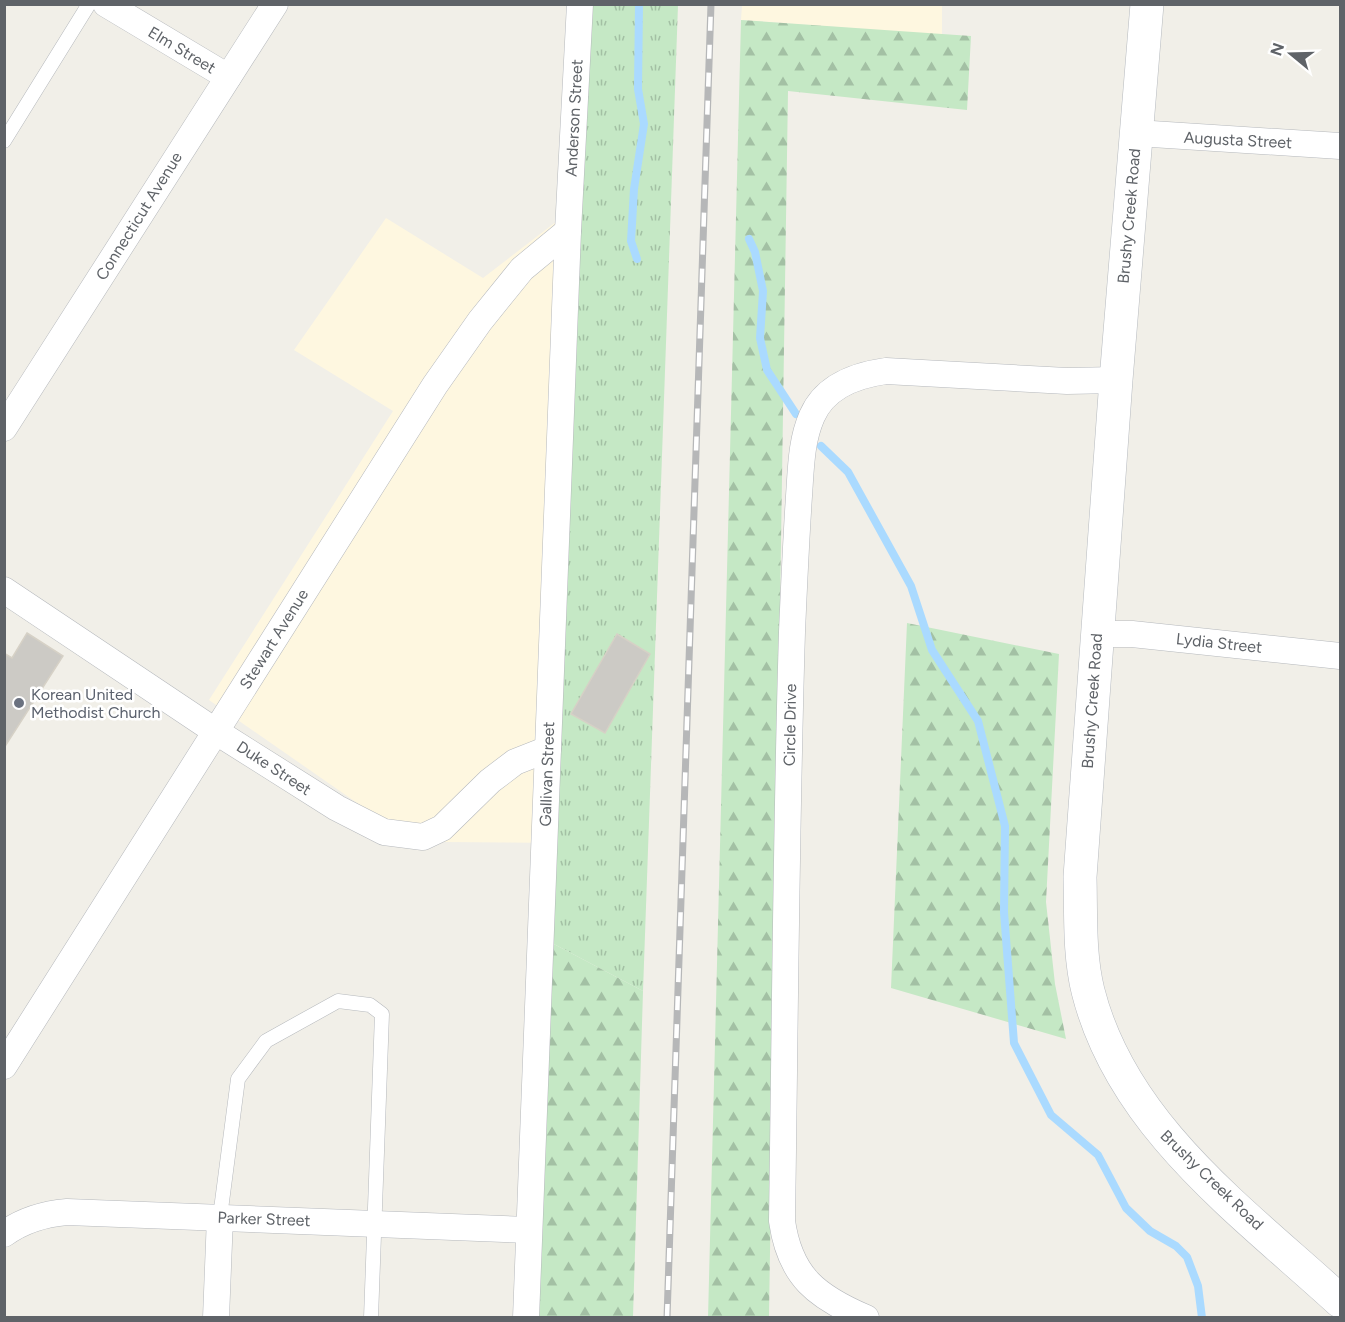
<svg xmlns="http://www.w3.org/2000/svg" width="1345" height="1322" font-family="Figtree,sans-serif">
<defs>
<pattern id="grass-tufts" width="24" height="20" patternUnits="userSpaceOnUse" patternTransform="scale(1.5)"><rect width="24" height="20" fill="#c5e8c5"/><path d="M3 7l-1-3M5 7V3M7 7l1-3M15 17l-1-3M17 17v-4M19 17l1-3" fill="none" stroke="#a3c0a4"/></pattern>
<pattern id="forest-firs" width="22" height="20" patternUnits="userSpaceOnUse" patternTransform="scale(1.5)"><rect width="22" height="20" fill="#c5e8c5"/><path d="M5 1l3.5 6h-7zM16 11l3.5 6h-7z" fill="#a3c0a4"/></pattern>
</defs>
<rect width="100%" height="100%" fill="#f1efe8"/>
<!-- commercial -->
<g fill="#fef7e0">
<path d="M 742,5 L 942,5 L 942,35 L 741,20 Z"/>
<path d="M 583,201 L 555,843 L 443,842 L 383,821 L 209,700 L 393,411 L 294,350 L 386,218 L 483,278 Z"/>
</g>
<!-- grass -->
<path fill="url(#grass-tufts)" d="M 590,5 L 678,5 L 643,991 L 550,942 Z"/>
<!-- forest -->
<g fill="url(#forest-firs)">
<path d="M 741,20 L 971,36 L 967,110 L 788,91 L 769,1317 L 708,1318 Z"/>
<path d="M 907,623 L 1059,654 L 1046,902 L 1055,984 L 1066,1039 L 891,988 Z"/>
<path d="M 550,942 L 643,991 L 633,1317 L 533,1318 Z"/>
</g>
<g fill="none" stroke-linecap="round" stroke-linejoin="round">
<!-- stream -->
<g stroke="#aadaff" stroke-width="8">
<path d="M 749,239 L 755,252 L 763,291 L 760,338 L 767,370 L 796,414"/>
<path d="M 637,259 L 631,241 L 634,189 L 644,124 L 638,89 L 639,4"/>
<path d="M 821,446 L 848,472 L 911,586 L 932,650 L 978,721 L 1005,826 L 1004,912 L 1014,1043 L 1051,1115 L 1098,1155 L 1126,1208 L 1150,1231 L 1176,1246 L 1187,1257 L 1198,1286 L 1202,1318"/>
</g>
</g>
<!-- building -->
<g fill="#cccac5" stroke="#d6d1c6" stroke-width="1.5">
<path d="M 27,633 L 63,656 L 4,748 L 4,653 L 12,658 Z"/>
<path d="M 617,634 L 650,654 L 605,733 L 571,714 Z"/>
</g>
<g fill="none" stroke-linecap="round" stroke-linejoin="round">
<defs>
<g id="lane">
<path d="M 4,141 L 89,4"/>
<path d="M 220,1217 L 238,1079 L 266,1041 L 338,1001 L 370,1005 L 382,1014 L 371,1318"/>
</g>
<g id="street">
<path d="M 106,4 L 228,77"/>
<path d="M 1136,133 L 1340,146"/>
<path d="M 4,428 L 275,4"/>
<path d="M 4,590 L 215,731 L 337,808 L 384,832 L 423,837 L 442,828 L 490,781 L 515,762 L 548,749"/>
<path d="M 1097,634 L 1132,634 L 1340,656"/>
<path d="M 4,1066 L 435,385 L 480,321 L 522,269 L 568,231"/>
<path d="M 4,1234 C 23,1220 44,1214 67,1212 L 529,1230"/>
<path d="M 216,1318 L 220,1217"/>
<path d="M 526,1318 L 568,231 L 580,4"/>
<path d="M 866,1318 C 817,1297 790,1277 782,1221 C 785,1025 786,828 792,632 C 794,586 796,541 799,496 C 801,468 801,441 812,416 C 825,386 857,375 886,371 L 1067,381 L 1116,380"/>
</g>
<path id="secondary" d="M 1147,4 L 1116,380 L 1080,877 C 1081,915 1079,955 1088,991 C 1122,1126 1243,1212 1340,1301"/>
</defs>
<!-- lane casing -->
<use href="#lane" stroke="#b5b8bc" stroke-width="15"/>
<!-- street casing -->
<use href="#street" stroke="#b5b8bc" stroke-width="27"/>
<!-- secondary casing -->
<use href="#secondary" stroke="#b6babf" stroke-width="34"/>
<!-- lane -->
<use href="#lane" stroke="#fff" stroke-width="14"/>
<!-- street -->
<use href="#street" stroke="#fff" stroke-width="26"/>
<!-- secondary -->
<use href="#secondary" stroke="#fff" stroke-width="33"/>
<defs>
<path id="rail" d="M 667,1318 L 711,4"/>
</defs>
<!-- rail casing -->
<use href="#rail" stroke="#b6b7b8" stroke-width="7"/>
<!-- rail -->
<use href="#rail" stroke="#fff" stroke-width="4.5" stroke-dasharray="14" stroke-linecap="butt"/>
</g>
<!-- markers -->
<circle fill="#6b7280" stroke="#fff" stroke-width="2" cx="19" cy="703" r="6"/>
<g text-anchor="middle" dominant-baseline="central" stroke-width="5" stroke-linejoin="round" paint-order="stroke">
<!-- street labels -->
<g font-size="16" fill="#5f6368" stroke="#fff">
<text transform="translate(182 50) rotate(31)">Elm Street</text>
<text transform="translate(574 118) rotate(-87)">Anderson Street</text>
<text transform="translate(1238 140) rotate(3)">Augusta Street</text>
<text transform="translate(139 216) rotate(-58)">Connecticut Avenue</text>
<text transform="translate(1129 216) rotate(-85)">Brushy Creek Road</text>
<text transform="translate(274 639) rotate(-58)">Stewart Avenue</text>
<text transform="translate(1219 643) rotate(6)">Lydia Street</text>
<text transform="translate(1092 701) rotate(-86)">Brushy Creek Road</text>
<text transform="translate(790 725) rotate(-89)">Circle Drive</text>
<text transform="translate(274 768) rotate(33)">Duke Street</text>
<text transform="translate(547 774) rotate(-88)">Gallivan Street</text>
<text transform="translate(1212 1180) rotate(44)">Brushy Creek Road</text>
<text transform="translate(264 1219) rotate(2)">Parker Street</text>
</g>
<!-- worship labels -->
<g font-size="16" fill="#5b616d" stroke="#fff" text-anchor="start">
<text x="31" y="694">Korean United<tspan x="31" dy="18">Methodist Church</tspan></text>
</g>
</g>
<!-- border -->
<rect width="1345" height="1322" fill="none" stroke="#5f6368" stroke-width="12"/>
<!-- north arrow -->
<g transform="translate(1291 54) rotate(289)" stroke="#ffffff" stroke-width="4.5" paint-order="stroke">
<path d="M0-4.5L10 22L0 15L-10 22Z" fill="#5f6368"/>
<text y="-9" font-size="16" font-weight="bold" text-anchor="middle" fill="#5f6368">N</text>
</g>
</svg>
